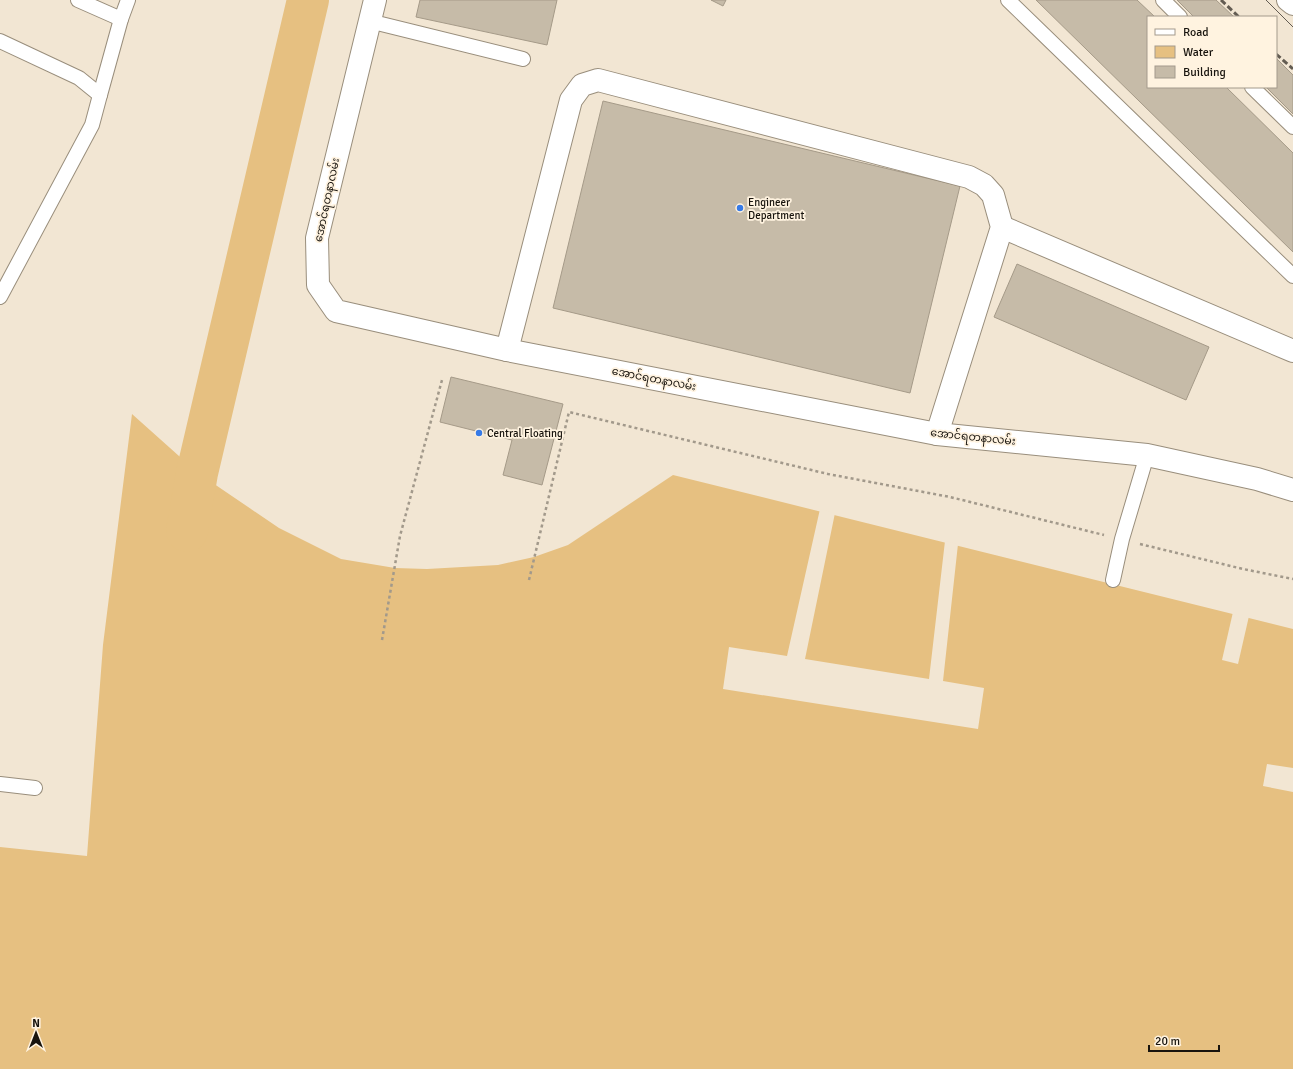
<svg xmlns="http://www.w3.org/2000/svg" width="1293" height="1069" font-family="Signika,'Noto Sans Myanmar',sans-serif">
<rect width="100%" height="100%" fill="#f2e6d3"/>
<!-- water -->
<path fill="#e6c081" d="M 132,414 L 198,473 L 279,528 L 341,559 L 395,568 L 427,569 L 498,565 L 534,557 L 568,545 L 673,475 L 1293,629 L 1293,1069 L 0,1069 L 0,847 L 87,856 L 103,645 Z"/>
<!-- pier -->
<g fill="#f2e6d3">
<path d="M 820,509 L 835,513 L 805,659 L 929,679 L 945,541 L 958,544 L 943,681 L 984,688 L 978,729 L 723,689 L 729,647 L 787,656 Z"/>
<path d="M 1233,612 L 1249,616 L 1238,664 L 1222,660 Z"/>
<path d="M 1267,764 L 1293,768 L 1293,792 L 1263,786 Z"/>
</g>
<g fill="none" stroke-linecap="round" stroke-linejoin="round">
<!-- river -->
<path stroke="#e6c081" stroke-width="42" d="M 187,531 L 197,473 L 308,0"/>
</g>
<!-- building -->
<g fill="#c6bba8" stroke="#a59a88">
<path d="M 420,0 L 557,0 L 547,45 L 416,17 Z"/>
<path d="M 711,0 L 726,0 L 723,6 Z"/>
<path d="M 1036,0 L 1137,0 L 1155,17 L 1148,17 L 1148,87 L 1226,87 L 1293,153 L 1293,252 Z"/>
<path d="M 1177,0 L 1216,0 L 1234,17 L 1194,17 Z"/>
<path d="M 1276,58 L 1293,75 L 1293,114 L 1266,87 L 1276,87 Z"/>
<path d="M 603,101 L 960,186 L 910,393 L 553,308 Z"/>
<path d="M 1017,264 L 1209,347 L 1186,400 L 994,317 Z"/>
<path d="M 451,377 L 563,404 L 542,485 L 503,475 L 512,440 L 440,422 Z"/>
</g>
<g fill="none" stroke-linecap="round" stroke-linejoin="round">
<defs>
<g id="lane">
<path d="M 78,0 L 121,19"/>
<path d="M 1008,0 L 1293,276"/>
<path d="M 1163,0 L 1180,17"/>
<path d="M 369,21 L 523,59"/>
<path d="M 0,41 L 79,78 L 100,95 L 92,125 L 0,297"/>
<path d="M 1252,87 L 1293,127"/>
<path d="M 100,95 L 121,19 L 128,0"/>
<path d="M 1113,580 L 1122,539 L 1147,455"/>
<path d="M 0,784 L 35,788"/>
</g>
<g id="street">
<path d="M 1002,227 L 1293,351"/>
<path d="M 507,350 L 571,100 L 582,85 L 598,80 L 969,177 L 984,185 L 993,195 L 1002,227 L 937,434"/>
</g>
<g id="secondary">
<path d="M 375,0 L 317,238 L 318,285 L 336,311 L 507,350 L 937,434 L 1147,455 L 1257,479 L 1293,490"/>
<path d="M 1288,0 L 1293,4"/>
</g>
</defs>
<!-- lane casing -->
<use href="#lane" stroke="#998e7c" stroke-width="16"/>
<!-- street casing -->
<use href="#street" stroke="#998e7c" stroke-width="24"/>
<!-- secondary casing -->
<use href="#secondary" stroke="#998e7c" stroke-width="24"/>
<!-- path -->
<g stroke="#a2998b" stroke-width="2.5" stroke-dasharray="3 3" stroke-linecap="butt">
<path d="M 1140,544 L 1243,569 L 1293,579"/>
<path d="M 529,580 L 569,412 L 828,474 L 950,497 L 1104,535"/>
<path d="M 382,640 L 400,536 L 442,380"/>
</g>
<!-- lane -->
<use href="#lane" stroke="#fff" stroke-width="14"/>
<!-- street -->
<use href="#street" stroke="#fff" stroke-width="22"/>
<!-- secondary -->
<use href="#secondary" stroke="#fff" stroke-width="22"/>
<!-- tram -->
<path stroke="#635c52" stroke-width="1" d="M 1266,0 L 1293,27"/>
<!-- rail -->
<g stroke="#635c52" stroke-width="3" stroke-dasharray="6 3" stroke-linecap="butt">
<path d="M 1221,0 L 1239,17"/>
<path d="M 1276,54 L 1293,69"/>
</g>
</g>
<!-- markers -->
<g fill="#367ae7" stroke="#fff3e0" stroke-width="1.5">
<circle cx="740" cy="208" r="4"/>
<circle cx="479" cy="433" r="4"/>
</g>
<g text-anchor="middle" dominant-baseline="central" stroke-width="3.5" stroke-linejoin="round" paint-order="stroke">
<!-- street labels -->
<g font-size="11" fill="#18140e" stroke="#fff3e0">
<text transform="translate(327 200) rotate(-78)">အောင်ရတနာလမ်း</text>
<text transform="translate(654 379) rotate(11)">အောင်ရတနာလမ်း</text>
<text transform="translate(973 437) rotate(6)">အောင်ရတနာလမ်း</text>
</g>
<!-- poi labels -->
<g font-size="11" fill="#18140e" stroke="#fff3e0" text-anchor="start">
<text x="748" y="202">Engineer<tspan x="748" dy="13">Department</tspan></text>
<text x="487" y="433">Central Floating</text>
</g>
</g>
<!-- legend -->
<rect x="1147" y="16" width="130" height="72" fill="#fff3e0" stroke="#a39a8c"/>
<rect x="1155" y="29" width="20" height="6" fill="#ffffff" stroke="#a39a8c"/>
<text x="1183" y="36" font-size="12" fill="#18140e">Road</text>
<rect x="1155" y="46" width="20" height="12" fill="#e6c081" stroke="#a39a8c"/>
<text x="1183" y="56" font-size="12" fill="#18140e">Water</text>
<rect x="1155" y="66" width="20" height="12" fill="#c6bba8" stroke="#a39a8c"/>
<text x="1183" y="76" font-size="12" fill="#18140e">Building</text>
<!-- north arrow -->
<g transform="translate(36 1033)" stroke="#fff3e0" stroke-width="3" paint-order="stroke">
<path d="M0-3L7 15L0 10L-7 15Z" fill="#18140e"/>
<text y="-6" font-size="11" font-weight="bold" text-anchor="middle" fill="#18140e">N</text>
</g>
<!-- scale -->
<path d="M1149 1045v6h70v-6" fill="none" stroke="#18140e" stroke-width="2"/>
<text x="1155" y="1045" font-size="12" fill="#18140e" stroke="#fff3e0" stroke-width="3" paint-order="stroke">20 m</text>
</svg>
